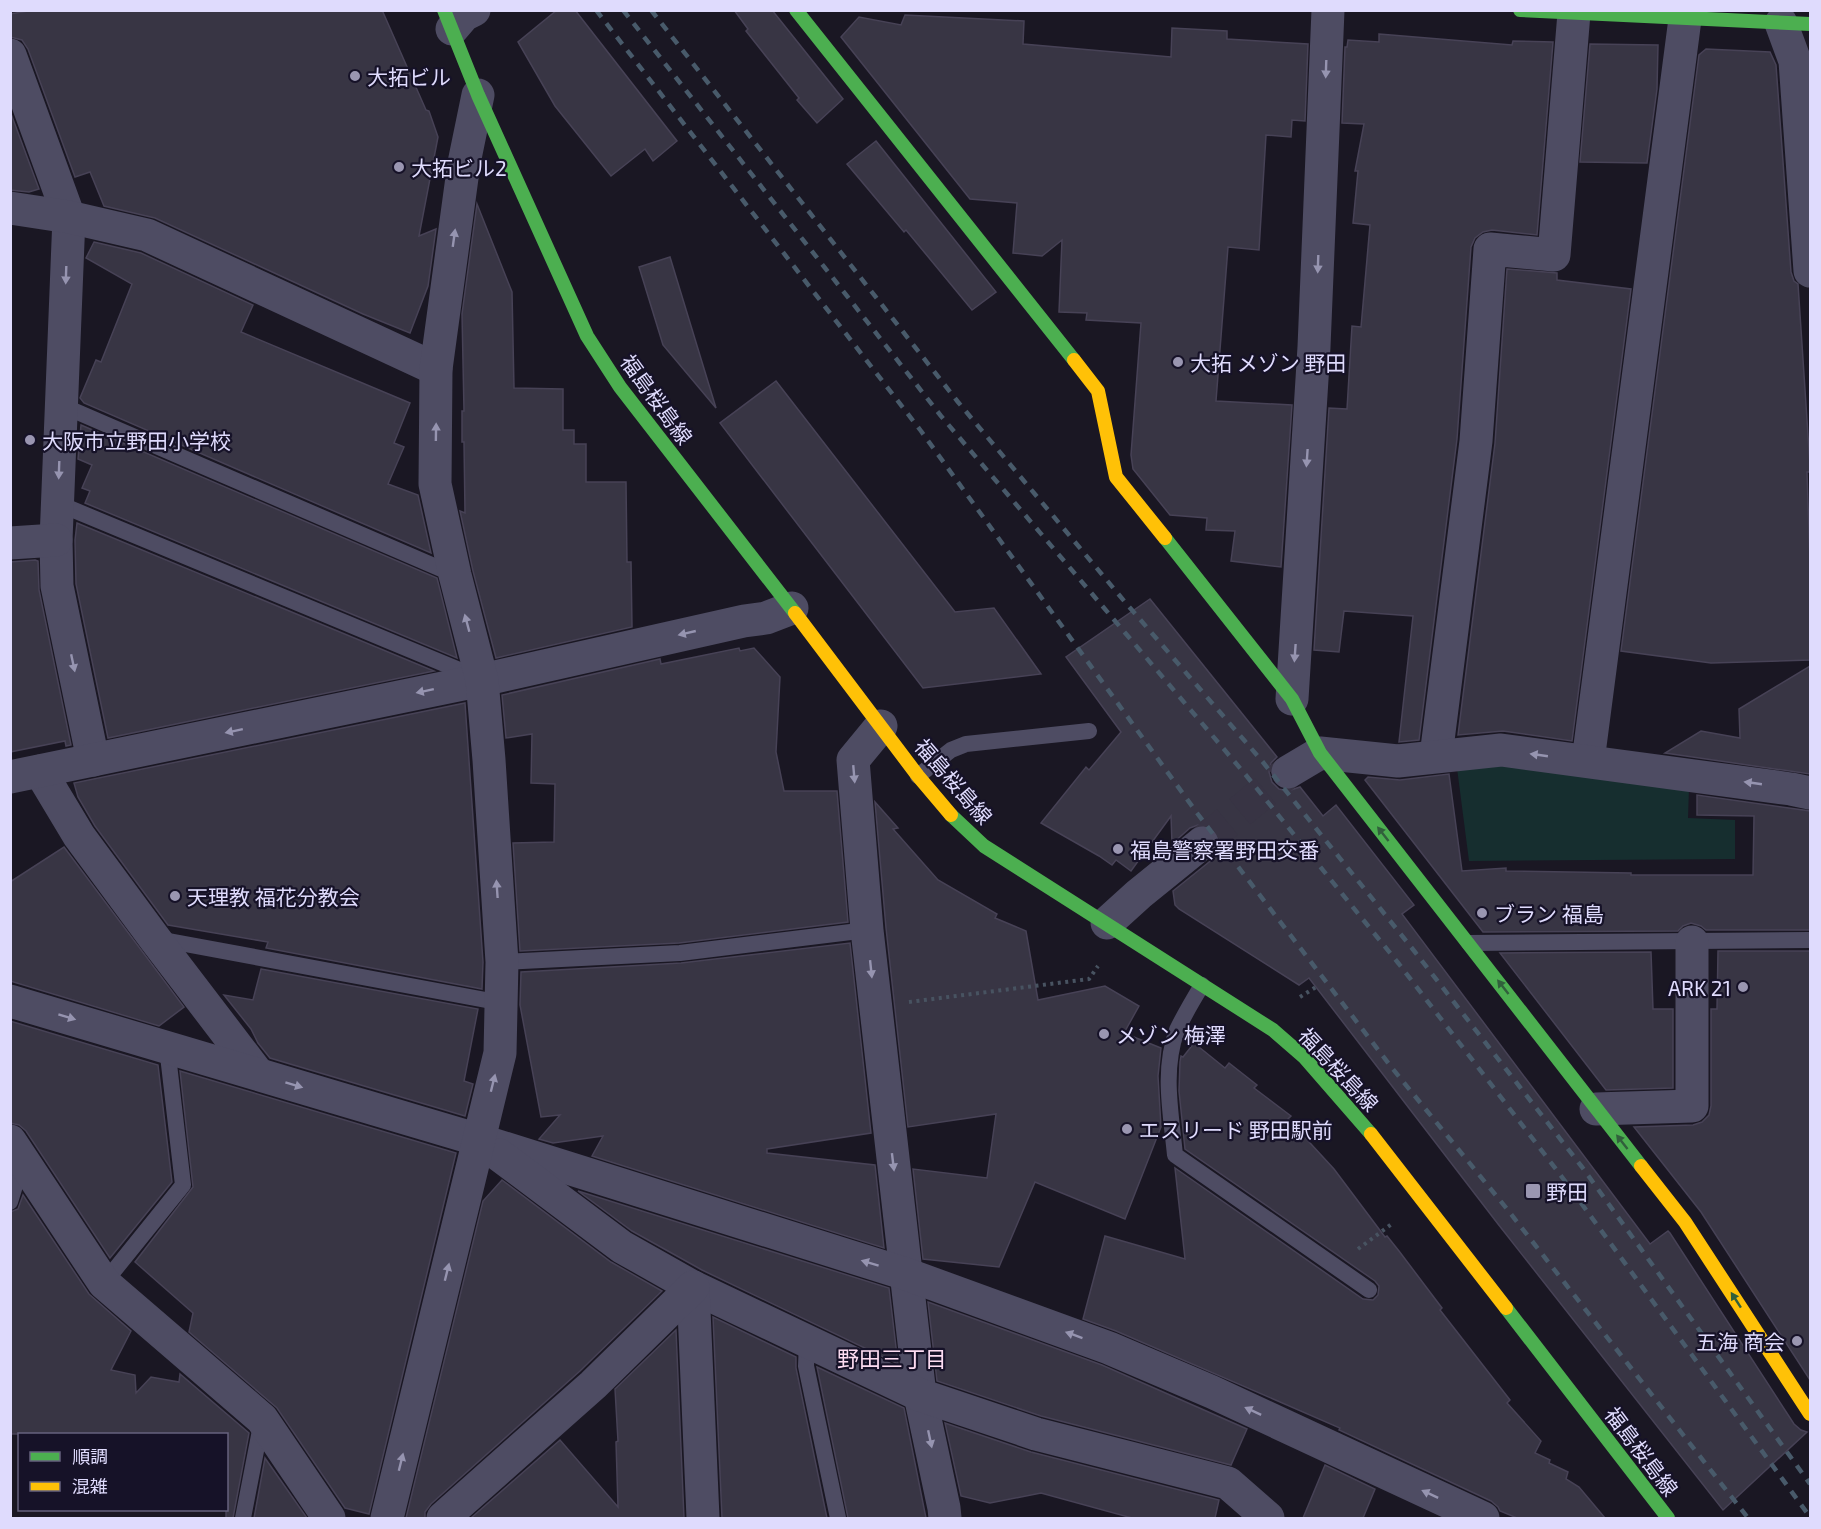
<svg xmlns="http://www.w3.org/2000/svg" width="1821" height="1529" font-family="'Exo 2','Noto Sans JP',sans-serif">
<rect width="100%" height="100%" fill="#1a1723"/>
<!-- green -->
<path fill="#162e2f" d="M 1510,764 L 1689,788 L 1688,818 L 1735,820 L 1735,859 L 1469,861 L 1457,768 Z"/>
<!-- building -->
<g fill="#383544" stroke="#474256" stroke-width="1.5">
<path d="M 34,10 L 382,10 L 426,110 L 429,111 L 438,137 L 419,236 L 436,229 L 428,286 L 410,333 L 363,314 L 155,218 L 104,206 L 90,172 L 75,177 L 28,49 L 22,40 L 10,37 L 10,14 Z"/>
<path d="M 557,10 L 575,10 L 677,141 L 653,161 L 645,149 L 611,176 L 555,106 L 518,42 Z"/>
<path d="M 734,10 L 772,10 L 843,99 L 817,123 L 797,100 L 799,98 L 746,31 L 748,29 Z"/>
<path d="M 905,15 L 1024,21 L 1023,44 L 1171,57 L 1172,28 L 1227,31 L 1227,39 L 1308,44 L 1305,121 L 1292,120 L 1291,137 L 1266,135 L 1259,250 L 1228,247 L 1216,401 L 1292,405 L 1281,567 L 1231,561 L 1235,531 L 1206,530 L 1207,518 L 1170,515 L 1133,469 L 1131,455 L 1141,323 L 1086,320 L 1087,313 L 1059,312 L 1062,240 L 1042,256 L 1013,253 L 1017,203 L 970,199 L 841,37 L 859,17 L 901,25 Z"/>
<path d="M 1379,34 L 1512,45 L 1513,41 L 1553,42 L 1537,235 L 1492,230 L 1483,232 L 1475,238 L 1471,247 L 1457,439 L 1419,740 L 1399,742 L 1413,616 L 1344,611 L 1339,652 L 1314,650 L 1329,408 L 1347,409 L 1352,326 L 1361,327 L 1370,225 L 1353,223 L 1358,171 L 1355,171 L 1364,124 L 1342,123 L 1345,47 L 1347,47 L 1348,40 L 1379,42 Z"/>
<path d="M 1590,44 L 1658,45 L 1657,89 L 1647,163 L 1580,162 Z"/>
<path d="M 1706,49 L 1770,52 L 1776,65 L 1791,272 L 1794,281 L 1798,284 L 1810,465 L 1810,472 L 1807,472 L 1810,561 L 1810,660 L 1711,663 L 1621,651 L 1699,55 Z"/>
<path d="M 10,111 L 39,189 L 29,192 L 10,190 Z"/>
<path d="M 876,141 L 996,292 L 972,310 L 906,230 L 904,232 L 847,164 Z"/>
<path d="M 477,204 L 512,292 L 514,388 L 563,389 L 563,430 L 574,430 L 574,444 L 586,444 L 586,482 L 626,482 L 627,562 L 631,562 L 632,627 L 496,658 L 473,571 L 460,511 L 465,513 L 464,442 L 462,442 L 462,411 L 464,411 L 462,314 Z"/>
<path d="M 94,242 L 141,253 L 253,305 L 241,332 L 410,403 L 394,443 L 404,447 L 388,484 L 418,495 L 431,553 L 84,403 L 80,398 L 96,360 L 101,362 L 132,284 L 86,258 Z"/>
<path d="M 670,257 L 716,408 L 663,345 L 639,267 Z"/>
<path d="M 1507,269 L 1557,273 L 1557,280 L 1631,289 L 1572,741 L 1503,731 L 1458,735 L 1495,443 Z"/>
<path d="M 776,381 L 955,612 L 994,608 L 1041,674 L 923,688 L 720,423 Z"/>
<path d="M 81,425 L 437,578 L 457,658 L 85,503 L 90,491 L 82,488 L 92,465 L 78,459 Z"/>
<path d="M 77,523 L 434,671 L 108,738 L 76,584 L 75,540 Z"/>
<path d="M 35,560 L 38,561 L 39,590 L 71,745 L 66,746 L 65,741 L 10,752 L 10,562 Z"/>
<path d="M 1150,599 L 1277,757 L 1271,763 L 1269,772 L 1272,782 L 1279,789 L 1288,791 L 1300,787 L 1323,816 L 1336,805 L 1414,905 L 1402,914 L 1650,1244 L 1668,1231 L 1670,1233 L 1794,1424 L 1801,1430 L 1807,1432 L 1723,1510 L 1498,1224 L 1309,978 L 1299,985 L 1179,909 L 1175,905 L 1173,891 L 1214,858 L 1219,850 L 1220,840 L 1216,831 L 1208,825 L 1198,825 L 1190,828 L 1172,844 L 1171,816 L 1131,871 L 1116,860 L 1112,865 L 1099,856 L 1041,823 L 1086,767 L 1089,770 L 1121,732 L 1066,657 Z"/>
<path d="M 739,648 L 740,651 L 754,648 L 780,677 L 776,752 L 784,791 L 837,791 L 848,922 L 679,943 L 520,951 L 513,843 L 554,842 L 555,784 L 531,783 L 532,734 L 506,738 L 502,695 L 660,659 L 661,664 Z"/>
<path d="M 1810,666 L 1810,774 L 1665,753 L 1701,731 L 1740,738 L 1739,709 Z"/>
<path d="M 465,703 L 483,962 L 482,989 L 266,948 L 268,942 L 168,925 L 95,826 L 78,797 L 74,783 Z"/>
<path d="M 1449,774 L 1462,871 L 1506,868 L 1506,871 L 1631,873 L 1631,875 L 1753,875 L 1754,816 L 1697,815 L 1697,795 L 1810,811 L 1810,930 L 1706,930 L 1701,926 L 1691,923 L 1683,926 L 1678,931 L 1483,932 L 1365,780 L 1368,777 L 1400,780 Z"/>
<path d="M 875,802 L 898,828 L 893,829 L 938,880 L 997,914 L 995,918 L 1026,931 L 1038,1000 L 1105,986 L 1139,1006 L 1124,1033 L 1161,1048 L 1158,1076 L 1161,1127 L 1125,1219 L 1035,1182 L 999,1267 L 923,1259 L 913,1169 L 987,1178 L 996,1114 L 908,1127 L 886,928 Z"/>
<path d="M 64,847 L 184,1007 L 159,1026 L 10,981 L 10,882 Z"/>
<path d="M 850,943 L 871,1133 L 767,1149 L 767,1153 L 875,1165 L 884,1248 L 592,1156 L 603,1136 L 553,1143 L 539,1139 L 560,1115 L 541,1117 L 520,1005 L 521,972 L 681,963 Z"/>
<path d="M 1810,951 L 1810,950 L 1810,1380 L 1701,1212 L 1634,1127 L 1693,1125 L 1702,1122 L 1709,1115 L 1711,1106 L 1711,1009 L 1717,1009 L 1718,951 Z"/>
<path d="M 1651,952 L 1653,1009 L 1673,1009 L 1673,1088 L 1606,1090 L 1500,953 Z"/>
<path d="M 261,969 L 478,1009 L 464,1081 L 473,1084 L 465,1116 L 270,1058 L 258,1043 L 251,1029 L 224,995 L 253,1000 Z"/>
<path d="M 10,1021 L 158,1065 L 172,1182 L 110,1258 L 26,1131 L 19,1125 L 10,1123 Z"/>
<path d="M 1194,1043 L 1225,1068 L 1229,1063 L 1257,1085 L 1254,1088 L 1291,1116 L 1288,1119 L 1334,1169 L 1385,1237 L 1387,1236 L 1399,1251 L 1442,1308 L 1440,1310 L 1510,1400 L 1507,1403 L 1541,1441 L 1535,1453 L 1550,1460 L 1549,1463 L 1568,1472 L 1566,1479 L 1579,1487 L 1605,1518 L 1517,1518 L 1500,1511 L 1498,1507 L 1491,1501 L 1339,1430 L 1340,1428 L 1116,1331 L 1083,1319 L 1105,1236 L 1185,1259 L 1175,1168 L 1363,1299 L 1373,1300 L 1378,1295 L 1379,1286 L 1375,1281 L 1185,1149 L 1179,1091 L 1180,1062 L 1181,1056 L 1183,1057 Z"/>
<path d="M 180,1071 L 456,1153 L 369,1514 L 345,1508 L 277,1408 L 189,1332 L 193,1313 L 135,1262 L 193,1187 Z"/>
<path d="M 502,1180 L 611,1262 L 662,1291 L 580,1371 L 431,1504 L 425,1512 L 425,1518 L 406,1518 L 483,1201 Z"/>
<path d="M 578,1191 L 889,1288 L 898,1364 L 702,1270 L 632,1231 Z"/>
<path d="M 23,1195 L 89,1294 L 131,1331 L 111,1370 L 135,1375 L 136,1393 L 151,1377 L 179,1382 L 180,1374 L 249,1433 L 233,1518 L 226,1518 L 226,1434 L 10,1434 L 10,1212 L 18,1209 Z"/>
<path d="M 928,1302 L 1102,1365 L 1247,1429 L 1231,1465 L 1041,1416 L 937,1381 Z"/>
<path d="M 713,1317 L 796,1357 L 796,1368 L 827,1518 L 722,1518 Z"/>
<path d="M 676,1330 L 684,1518 L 471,1518 L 560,1440 L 618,1507 L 616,1442 L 618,1441 L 615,1389 Z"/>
<path d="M 817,1367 L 904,1408 L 926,1518 L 848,1518 Z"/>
<path d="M 945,1423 L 1031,1452 L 1219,1500 L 1215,1518 L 1132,1518 L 1041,1493 L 990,1503 L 961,1496 Z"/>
<path d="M 265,1458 L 307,1518 L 254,1518 Z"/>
<path d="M 1325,1465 L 1375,1489 L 1363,1518 L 1303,1518 Z"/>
</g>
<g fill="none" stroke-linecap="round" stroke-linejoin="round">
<!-- street-tunnel -->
<path stroke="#383444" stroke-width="33" stroke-dasharray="33 16" stroke-linecap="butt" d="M 1202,843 L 1288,772"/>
<!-- path -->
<g stroke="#485361" stroke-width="4" stroke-dasharray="3 4.5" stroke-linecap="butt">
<path d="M 1300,997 L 1316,987"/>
<path d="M 909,1002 L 1089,979 L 1098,966"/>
<path d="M 1358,1249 L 1393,1223"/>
</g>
<!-- lane -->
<g stroke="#4e4c63" stroke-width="16">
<path d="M 61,405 L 455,575"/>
<path d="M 57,503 L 476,677"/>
<path d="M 918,776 L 951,750 L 966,744 L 1089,731"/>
<path d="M 158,939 L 502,1003"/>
<path d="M 1469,943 L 1810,940"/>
<path d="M 502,962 L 680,953 L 867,930"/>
<path d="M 1202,985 C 1193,1000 1184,1015 1177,1030 C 1162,1070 1171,1113 1175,1155 L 1369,1290"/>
<path d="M 10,1202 L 23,1160"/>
<path d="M 104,1283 L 183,1185 L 167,1047"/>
<path d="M 807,1342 L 806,1366 L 838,1518"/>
<path d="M 243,1518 L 262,1420"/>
</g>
<!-- street -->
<g stroke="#4e4c63" stroke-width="33">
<path d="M 1781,23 L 1795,61 L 1810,271"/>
<path d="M 452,29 L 464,15 L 474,10"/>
<path d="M 10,55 L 69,217 L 56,540 L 57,586 L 93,760"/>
<path d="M 10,208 L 69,217 L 147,235 L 436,369"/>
<path d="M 10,543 L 56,540"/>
<path d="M 1292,699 L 1314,347 L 1328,10"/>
<path d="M 881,726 L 853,760 L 867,930 L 920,1395 L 944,1508 L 945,1518"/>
<path d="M 1436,756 L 1476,441 L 1490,249 L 1554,255 L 1574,13"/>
<path d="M 1588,761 L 1685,19"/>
<path d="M 40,771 L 79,836 L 155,939 L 258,1074"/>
<path d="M 1288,772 L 1320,753 L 1398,761 L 1501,750 L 1791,789 L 1810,793"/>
<path d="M 10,777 L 482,680 L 744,621 L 766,618 L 792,608"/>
<path d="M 1107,923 L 1139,894 L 1202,843"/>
<path d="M 10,1001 L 479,1140 L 906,1274 L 1109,1348 L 1212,1392 L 1483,1518"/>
<path d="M 1596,1109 L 1692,1106 L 1692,942"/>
<path d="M 10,1141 L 104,1283 L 262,1419 L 329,1518"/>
<path d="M 499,1155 L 622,1247 L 693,1287 L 920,1395 L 1036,1434 L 1228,1483 L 1268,1518"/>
<path d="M 693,1287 L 703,1518"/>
<path d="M 387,1518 L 500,1053 L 502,962 L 489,760 L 482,680 L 455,575 L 435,484 L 436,369 L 464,163 L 478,95"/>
<path d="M 443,1518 L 593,1385 L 693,1287"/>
</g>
<!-- fast -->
<g stroke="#4caf50" stroke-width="14">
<path d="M 444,10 L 478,95 L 587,336 L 620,387 L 795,613"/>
<path d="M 796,10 L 1074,360"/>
<path d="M 1520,10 L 1810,24"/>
<path d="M 1165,538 L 1292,699 L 1320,753 L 1641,1166"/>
<path d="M 951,815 L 984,846 L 1273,1030 L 1304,1057 L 1371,1134"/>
<path d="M 1506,1308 L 1668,1518"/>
</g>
<!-- slow -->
<g stroke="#ffc107" stroke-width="14">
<path d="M 1074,360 L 1098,391 L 1116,477 L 1165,538"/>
<path d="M 795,613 L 918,776 L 951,815"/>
<path d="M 1371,1134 L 1506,1308"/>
<path d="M 1641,1166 L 1685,1222 L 1810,1414"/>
</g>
<!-- rail -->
<g stroke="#485a6a" stroke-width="4.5" stroke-dasharray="9 8" stroke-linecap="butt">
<path d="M 596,10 L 921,431 L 1197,813 L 1392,1068 L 1507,1209 L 1748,1518"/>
<path d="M 623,10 L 941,416 L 1245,774 L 1399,964 L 1565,1181 L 1810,1517"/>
<path d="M 651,10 L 958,402 L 1125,602 L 1262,761 L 1415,952 L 1582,1167 L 1810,1484"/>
</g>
</g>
<!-- one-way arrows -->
<defs><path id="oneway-solid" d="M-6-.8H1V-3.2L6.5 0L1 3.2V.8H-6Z" transform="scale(1.5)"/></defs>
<g fill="#9694b0">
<use href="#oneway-solid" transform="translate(1326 69) rotate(92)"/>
<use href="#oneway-solid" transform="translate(454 238) rotate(-82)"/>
<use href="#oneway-solid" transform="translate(1318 264) rotate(92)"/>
<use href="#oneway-solid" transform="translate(66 275) rotate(92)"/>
<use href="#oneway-solid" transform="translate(436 432) rotate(-89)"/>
<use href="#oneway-solid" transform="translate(1307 458) rotate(94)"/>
<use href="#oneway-solid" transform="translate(59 470) rotate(92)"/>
<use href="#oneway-solid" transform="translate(467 623) rotate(-105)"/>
<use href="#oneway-solid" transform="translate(687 633) rotate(167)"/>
<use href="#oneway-solid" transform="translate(1295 653) rotate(94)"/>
<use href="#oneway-solid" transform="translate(73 663) rotate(78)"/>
<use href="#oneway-solid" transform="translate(425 691) rotate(168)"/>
<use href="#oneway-solid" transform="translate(234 731) rotate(168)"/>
<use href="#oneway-solid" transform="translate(1539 755) rotate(-172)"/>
<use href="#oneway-solid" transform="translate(854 774) rotate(85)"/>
<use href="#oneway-solid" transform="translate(1753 783) rotate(-172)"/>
<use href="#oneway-solid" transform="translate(497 889) rotate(-94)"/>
<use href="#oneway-solid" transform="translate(871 969) rotate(84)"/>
<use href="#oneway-solid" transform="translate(67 1017) rotate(17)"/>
<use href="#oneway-solid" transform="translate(493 1083) rotate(-76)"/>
<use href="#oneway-solid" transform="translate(294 1085) rotate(17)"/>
<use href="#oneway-solid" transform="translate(893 1162) rotate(83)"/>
<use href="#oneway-solid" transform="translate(870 1263) rotate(-163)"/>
<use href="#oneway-solid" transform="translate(447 1272) rotate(-76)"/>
<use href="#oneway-solid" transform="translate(1074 1335) rotate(-160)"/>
<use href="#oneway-solid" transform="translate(1253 1411) rotate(-155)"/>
<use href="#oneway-solid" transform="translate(930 1439) rotate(78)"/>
<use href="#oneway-solid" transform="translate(401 1462) rotate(-76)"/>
<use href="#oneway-solid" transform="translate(1430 1494) rotate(-155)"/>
</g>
<g fill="#31603c">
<use href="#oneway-solid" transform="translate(1383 834) rotate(-128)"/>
<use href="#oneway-solid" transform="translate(1503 987) rotate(-128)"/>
<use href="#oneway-solid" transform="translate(1622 1142) rotate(-128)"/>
<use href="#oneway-solid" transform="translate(1736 1300) rotate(-123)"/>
</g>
<!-- markers -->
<g fill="#9a96b1" stroke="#161228" stroke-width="2">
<circle cx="355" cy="76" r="6"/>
<circle cx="399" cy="167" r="6"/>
<circle cx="1178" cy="362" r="6"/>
<circle cx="30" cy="440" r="6"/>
<circle cx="1118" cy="849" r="6"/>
<circle cx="175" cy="896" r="6"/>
<circle cx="1482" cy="913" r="6"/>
<circle cx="1743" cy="987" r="6"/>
<circle cx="1104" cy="1034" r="6"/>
<circle cx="1127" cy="1129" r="6"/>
<rect x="1525" y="1183" width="16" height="16" rx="3"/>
<circle cx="1797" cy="1341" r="6"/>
</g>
<g text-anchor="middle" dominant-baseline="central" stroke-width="4.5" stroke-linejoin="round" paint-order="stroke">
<!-- poi labels -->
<g font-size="21" fill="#dfdbfd" stroke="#161228" text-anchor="start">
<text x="367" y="76">大拓ビル</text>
<text x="411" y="167">大拓ビル2</text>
<text x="1190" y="362">大拓 メゾン 野田</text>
<text x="42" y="440">大阪市立野田小学校</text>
<text x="1130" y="849">福島警察署野田交番</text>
<text x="187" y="896">天理教 福花分教会</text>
<text x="1494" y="913">ブラン 福島</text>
<text x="1731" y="987" text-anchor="end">ARK 21</text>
<text x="1116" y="1034">メゾン 梅澤</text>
<text x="1139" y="1129">エスリード 野田駅前</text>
<text x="1546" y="1191">野田</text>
<text x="1785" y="1341" text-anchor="end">五海 商会</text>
</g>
<!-- street labels -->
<g font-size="21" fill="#dfdbfd" stroke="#161228">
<text transform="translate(657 399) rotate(54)">福島桜島線</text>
<text transform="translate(954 781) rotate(49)">福島桜島線</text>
<text transform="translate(1339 1069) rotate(47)">福島桜島線</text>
<text transform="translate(1642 1451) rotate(53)">福島桜島線</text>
</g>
<!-- neighbourhood labels -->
<g font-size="22" fill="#fddcf1" stroke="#161228">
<text x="892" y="1358">野田三丁目</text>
</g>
</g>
<!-- border -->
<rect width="1821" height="1529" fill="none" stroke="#dfdbfd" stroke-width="24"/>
<!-- legend -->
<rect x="18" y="1433" width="210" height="78" fill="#161228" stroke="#66627d" stroke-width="1.5"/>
<rect x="30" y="1452" width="30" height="9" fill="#4caf50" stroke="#66627d" stroke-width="1.5"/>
<text x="72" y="1463" font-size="18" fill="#dfdbfd">順調</text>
<rect x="30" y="1482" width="30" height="9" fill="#ffc107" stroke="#66627d" stroke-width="1.5"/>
<text x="72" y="1493" font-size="18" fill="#dfdbfd">混雑</text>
</svg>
